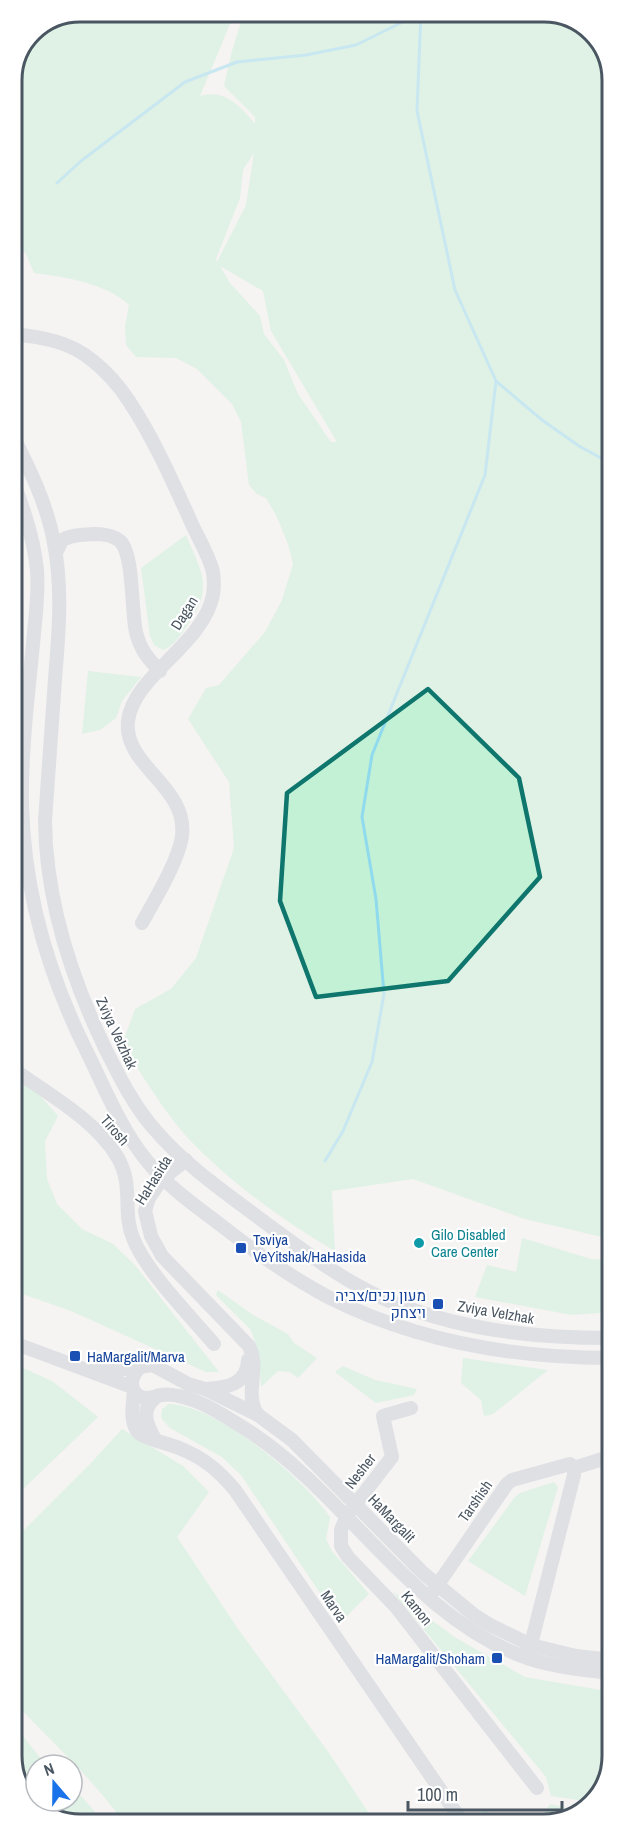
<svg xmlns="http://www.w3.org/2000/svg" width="624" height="1837" font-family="'Archivo Narrow',Heebo,sans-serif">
<rect width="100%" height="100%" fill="#f5f3f3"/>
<!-- green -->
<g fill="#c3f1d5" fill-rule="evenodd">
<path d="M 80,12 L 235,12 L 200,96 C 224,89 240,105 255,124 L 255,117 L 224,86 L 232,51 L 244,12 L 548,12 L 588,29 L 610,63 L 611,1239 L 525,1219 L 413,1179 L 332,1191 L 335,1251 C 282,1220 228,1181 186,1136 C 163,1110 142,1074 122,1045 L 135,1009 L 171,989 L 196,958 L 234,848 L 229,782 L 188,719 L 206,688 L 219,685 L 265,632 L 282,600 L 293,564 L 288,544 L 276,515 L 266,498 L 257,494 L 249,485 L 241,422 L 232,404 L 197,369 L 176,358 L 136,357 L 126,345 L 125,327 L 129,305 C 106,283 65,277 34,273 L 26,254 L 12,237 L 12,76 L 32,32 ZM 254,153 L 246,205 L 217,262 L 216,259 L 240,198 L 243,170 ZM 220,266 L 263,291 L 271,331 L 337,442 L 331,442 L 298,394 L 284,360 L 264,334 L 260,316 L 230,283 Z"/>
<path d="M 186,535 C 203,575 214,589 186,627 C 179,637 175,645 163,650 L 154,645 L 150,636 L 141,568 Z"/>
<path d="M 88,671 L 141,677 L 122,701 L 116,718 L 100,730 L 82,734 Z"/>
<path d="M 13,1079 L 36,1091 L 58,1116 L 45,1141 L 47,1179 L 57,1204 L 82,1229 L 113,1244 L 134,1264 L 219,1372 L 206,1372 L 71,1311 L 14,1291 Z"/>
<path d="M 522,1238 L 591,1259 L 611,1260 L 611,1312 L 572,1315 L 475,1297 L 487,1265 L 516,1272 Z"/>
<path d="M 218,1290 L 253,1315 L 288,1334 L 294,1343 L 317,1358 L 298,1378 L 290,1372 L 278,1371 L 261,1387 L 259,1354 L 251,1330 L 216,1295 Z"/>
<path d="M 463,1358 L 547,1370 L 548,1370 L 493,1414 L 484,1416 L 481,1400 L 461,1383 Z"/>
<path d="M 14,1364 L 52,1381 L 98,1417 L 20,1492 L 14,1486 L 14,1456 L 20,1439 L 14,1434 Z"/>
<path d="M 343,1366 L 375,1380 L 417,1389 L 414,1395 L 376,1403 L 335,1372 Z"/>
<path d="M 169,1404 C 217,1405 303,1478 330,1517 L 326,1539 L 332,1551 L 369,1594 L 340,1623 L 241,1475 L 222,1457 L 170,1428 L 161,1418 L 162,1409 Z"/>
<path d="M 122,1429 L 183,1466 L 209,1492 L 177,1537 L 238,1629 L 329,1753 L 376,1824 L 125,1825 C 94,1778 51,1743 14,1701 L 14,1540 L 93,1461 Z"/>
<path d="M 554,1482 L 558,1487 L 525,1596 L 468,1561 L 515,1497 L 520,1493 Z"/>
<path d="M 392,1591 L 456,1638 L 525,1677 L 612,1692 L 612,1757 L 598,1799 L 592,1802 L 551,1796 L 546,1777 Z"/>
<path d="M 14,1725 L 46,1765 L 36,1765 L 36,1801 L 72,1801 L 72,1789 L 84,1799 L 106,1825 L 76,1825 L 36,1808 L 14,1774 Z"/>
<path d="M 550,1804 L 579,1811 L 561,1823 L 538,1823 Z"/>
<path d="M 485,1809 L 500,1823 L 468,1823 Z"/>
</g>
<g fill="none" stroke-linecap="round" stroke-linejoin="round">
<!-- stream -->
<g stroke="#90daee" stroke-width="3">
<path d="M 421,12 L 417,111 L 455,290 L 496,381 L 542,420 L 579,446 L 610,463"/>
<path d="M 57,183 L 81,161 L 185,82 L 237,62 L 306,55 L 356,45 L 421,13"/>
<path d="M 325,1161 L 343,1131 L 372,1062 L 384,994 L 376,899 L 362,817 L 372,755 L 485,475 L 496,381"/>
</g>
<!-- minor -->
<g stroke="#c1cad2" stroke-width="14">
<path d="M 12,334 C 41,337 70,341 93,361 C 107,372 119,386 129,401 C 154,439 173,482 191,522 C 198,538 209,555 213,572 C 214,579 214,588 213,595 C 203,645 133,676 128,721 C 123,766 188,786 182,836 C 179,860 154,901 142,923"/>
<path d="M 13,436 C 29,468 46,502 53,538 C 63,585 59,632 55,679 C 52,726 48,773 45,821 C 46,902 71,978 106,1050 C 120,1078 135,1108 156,1131 C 187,1167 229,1195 267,1224 C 304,1251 343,1281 385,1299 C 457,1330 534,1338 611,1338"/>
<path d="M 13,481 C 24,509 34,539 37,570 C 39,595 35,620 33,644 C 28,697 21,751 22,804 C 24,890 47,971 85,1048 C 104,1086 120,1128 147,1161 C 168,1187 196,1206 222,1226 C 255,1252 292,1278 330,1298 C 418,1342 514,1358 611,1358"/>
<path d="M 56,553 L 62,540 C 73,534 83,535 94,534 C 103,534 113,535 120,541 C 134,554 131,611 136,632 C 140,649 148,659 160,671"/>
<path d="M 13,1069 C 47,1093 97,1121 118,1158 C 134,1186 122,1212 133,1238 C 145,1270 191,1317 214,1344"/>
<path d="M 186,1160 L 162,1179 L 149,1198 L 145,1211 L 151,1236 L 162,1256 L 249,1346 C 261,1370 243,1393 258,1415"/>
<path d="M 14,1343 L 132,1387"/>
<path d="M 142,1366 C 132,1373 127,1388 139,1396 C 147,1401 154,1396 161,1395 C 167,1394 177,1395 183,1397 C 204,1402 226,1417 244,1428 C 346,1492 411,1617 527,1658 C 555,1667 583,1670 612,1673"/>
<path d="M 91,1371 L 124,1369 L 153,1365 L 188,1384 L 205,1389 L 258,1415 L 292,1440 L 423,1573 L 474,1615 L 490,1625 L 531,1645 L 576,1656 L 612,1660"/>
<path d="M 206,1389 C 226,1388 247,1385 248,1360"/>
<path d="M 134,1391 C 133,1404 129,1423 139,1433 C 145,1439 170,1444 179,1448 C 204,1458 218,1470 235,1490 L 461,1820"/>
<path d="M 155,1398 C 140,1410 147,1425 155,1439"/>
<path d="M 411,1408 L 383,1416 L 392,1457 L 347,1515 L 341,1530 L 341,1546 L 348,1557 L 396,1607 L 537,1788"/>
<path d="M 574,1468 L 612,1456"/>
<path d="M 14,1505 L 15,1507"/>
<path d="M 432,1593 L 507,1484 L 512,1480 L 570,1464 L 574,1468 L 574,1475 L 529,1652"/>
</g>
</g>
<!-- marked area -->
<path d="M0 0H624V1837H0ZM 428,689 L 519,778 L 540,877 L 448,981 L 316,997 L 280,901 L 287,793 Z" fill="#f5f3f3" fill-opacity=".55" fill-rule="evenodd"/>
<path fill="none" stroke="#0f766e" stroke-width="4.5" stroke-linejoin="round" d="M 428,689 L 519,778 L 540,877 L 448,981 L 316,997 L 280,901 L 287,793 Z"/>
<!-- markers -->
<circle fill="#0f9aa8" stroke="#fff" stroke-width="2" cx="419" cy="1243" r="6"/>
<g fill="#1a4fb4" stroke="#fff" stroke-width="2">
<rect x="235" y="1242" width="12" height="12" rx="3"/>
<rect x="432" y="1298" width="12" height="12" rx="3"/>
<rect x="69" y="1350" width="12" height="12" rx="3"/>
<rect x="491" y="1652" width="12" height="12" rx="3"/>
</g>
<g text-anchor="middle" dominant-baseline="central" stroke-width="4.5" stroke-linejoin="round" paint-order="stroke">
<!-- street labels -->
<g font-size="15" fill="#4a5661" stroke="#fff">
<text transform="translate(184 613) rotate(-58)">Dagan</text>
<text transform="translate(117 1033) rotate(65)">Zviya VeIzhak</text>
<text transform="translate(115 1130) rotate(49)">Tirosh</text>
<text transform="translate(153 1180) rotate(-58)">HaHasida</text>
<text transform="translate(496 1312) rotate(10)">Zviya VeIzhak</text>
<text transform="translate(360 1471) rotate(-52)">Nesher</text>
<text transform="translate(475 1501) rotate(-55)">Tarshish</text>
<text transform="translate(392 1518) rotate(46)">HaMargalit</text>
<text transform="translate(334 1606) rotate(56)">Marva</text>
<text transform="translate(417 1608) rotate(51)">Kamon</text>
</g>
<!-- culture labels -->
<g font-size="15" fill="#0d838f" stroke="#fff" text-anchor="start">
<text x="431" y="1234">Gilo Disabled<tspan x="431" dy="17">Care Center</tspan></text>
</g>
<!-- transit labels -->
<g font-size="15" fill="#164399" stroke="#fff" text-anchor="start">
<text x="253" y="1239">Tsviya<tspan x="253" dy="17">VeYitshak/HaHasida</tspan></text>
<text x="426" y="1295" text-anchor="end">מעון נכים/צביה<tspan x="426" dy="17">ויצחק</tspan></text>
<text x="87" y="1356">HaMargalit/Marva</text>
<text x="485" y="1658" text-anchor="end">HaMargalit/Shoham</text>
</g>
</g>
<!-- crop -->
<path d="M0 0H624V1837H0ZM80 22H544A58 58 0 0 1 602 80V1756A58 58 0 0 1 544 1814H80A58 58 0 0 1 22 1756V80A58 58 0 0 1 80 22Z" fill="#fff" fill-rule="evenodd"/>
<path fill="none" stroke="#4a5661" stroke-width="3" d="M80 22H544A58 58 0 0 1 602 80V1756A58 58 0 0 1 544 1814H80A58 58 0 0 1 22 1756V80A58 58 0 0 1 80 22Z"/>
<!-- north arrow -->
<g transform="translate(54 1783) rotate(340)"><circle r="28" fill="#ffffff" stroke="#b7bbc0" stroke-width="1.5"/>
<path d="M0-4.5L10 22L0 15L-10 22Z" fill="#1a73e8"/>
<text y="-9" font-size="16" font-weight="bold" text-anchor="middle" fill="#4a5661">N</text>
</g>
<!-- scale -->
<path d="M408 1801v9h154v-9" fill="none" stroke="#4a5661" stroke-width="3"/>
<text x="417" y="1801" font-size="18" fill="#4a5661" stroke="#ffffff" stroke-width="4.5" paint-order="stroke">100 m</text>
</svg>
